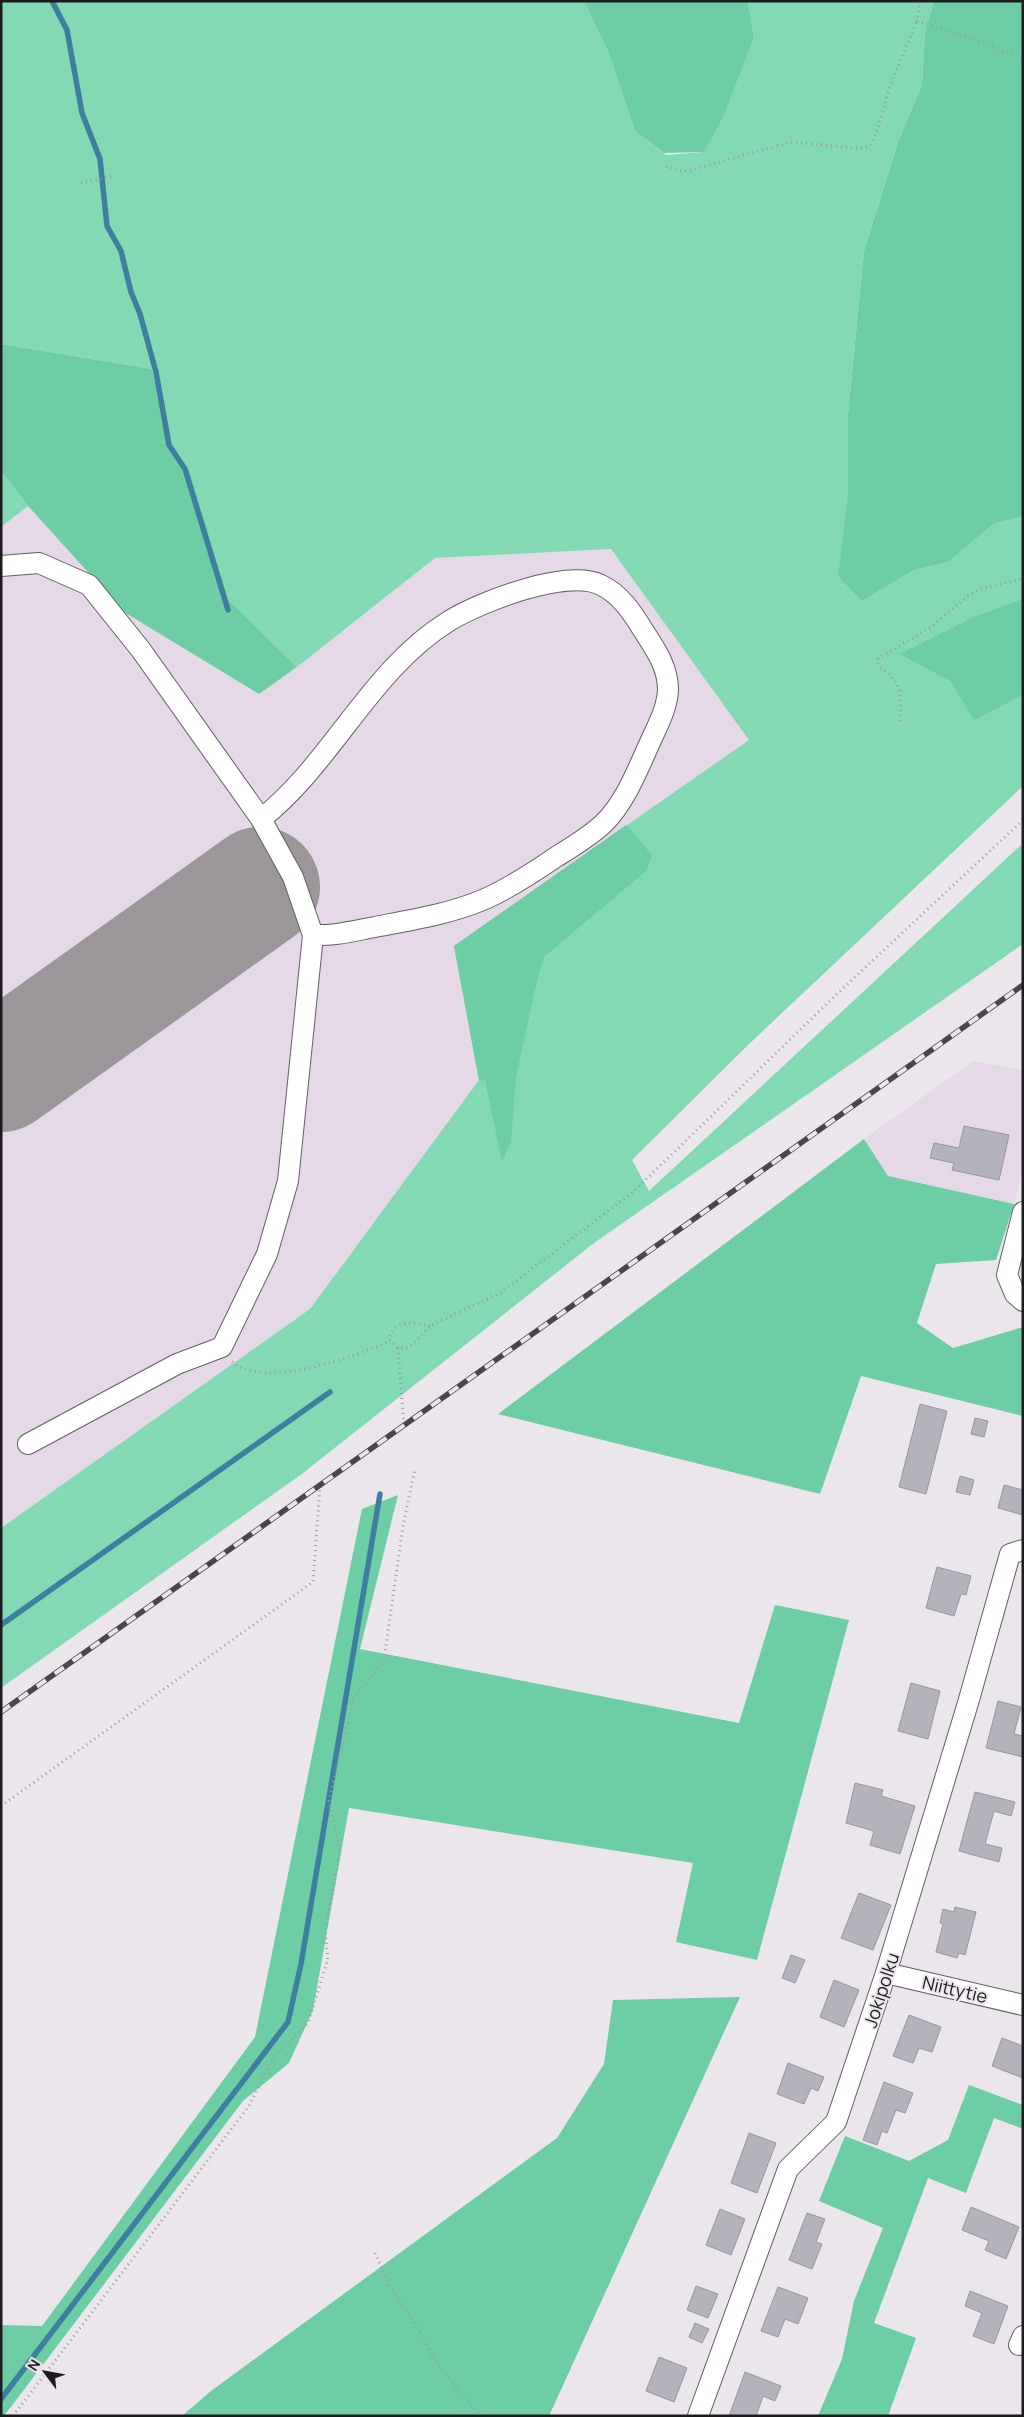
<svg xmlns="http://www.w3.org/2000/svg" width="1024" height="2417" font-family="Manrope,sans-serif">
<rect width="100%" height="100%" fill="#ebe5ec"/>
<!-- built -->
<g fill="#e5d9e7">
<path d="M 28,506 L 124,612 L 258,694 L 297,667 L 435,558 L 611,549 L 750,740 L 455,946 L 479,1080 L 310,1309 L 1,1528 L 1,527 Z"/>
<path d="M 973,1061 L 1023,1070 L 1023,1167 L 1014,1204 L 888,1176 L 864,1139 Z"/>
</g>
<!-- green -->
<g fill="#83d9b4">
<path d="M 1,1 L 584,1 L 609,54 L 635,131 L 666,155 L 704,152 L 754,37 L 748,1 L 934,1 L 925,32 L 922,85 L 899,139 L 864,251 L 848,414 L 848,495 L 862,601 L 914,570 L 948,562 L 994,524 L 1023,516 L 1023,786 L 749,1044 L 632,1160 L 649,1191 L 1023,843 L 1023,944 L 594,1243 L 303,1473 L 1,1688 L 1,1528 L 310,1309 L 479,1080 L 454,946 L 749,740 L 611,549 L 435,558 L 297,667 L 229,600 L 189,471 L 169,445 L 152,369 L 1,344 Z"/>
<path d="M 1,471 L 28,506 L 1,527 Z"/>
</g>
<!-- forest -->
<g fill="#6dcea6">
<path d="M 584,1 L 748,1 L 754,37 L 723,117 L 704,152 L 664,153 L 635,131 L 609,54 Z"/>
<path d="M 934,1 L 1023,1 L 1023,516 L 994,524 L 948,562 L 914,570 L 862,601 L 838,576 L 848,495 L 848,414 L 864,251 L 899,139 L 922,85 L 925,32 Z"/>
<path d="M 1,344 L 152,369 L 169,445 L 189,470 L 229,600 L 297,667 L 259,694 L 124,612 L 28,506 L 1,471 Z"/>
<path d="M 1023,599 L 1023,695 L 974,720 L 950,681 L 900,654 L 974,617 Z"/>
<path d="M 626,825 L 652,855 L 647,870 L 544,957 L 538,976 L 516,1077 L 511,1142 L 502,1162 L 485,1080 L 479,1080 L 454,946 Z"/>
<path d="M 864,1139 L 888,1176 L 1014,1204 L 996,1260 L 936,1264 L 917,1323 L 953,1348 L 1023,1327 L 1023,1416 L 861,1376 L 820,1494 L 498,1414 Z"/>
<path d="M 398,1495 L 360,1649 L 739,1723 L 775,1605 L 849,1620 L 757,1960 L 676,1942 L 693,1863 L 349,1808 L 313,2010 L 289,2063 L 243,2101 L 4,2416 L 1,2416 L 1,2325 L 42,2326 L 255,2037 L 362,1509 Z"/>
<path d="M 740,1997 L 549,2416 L 182,2416 L 211,2391 L 557,2138 L 604,2064 L 613,2000 Z"/>
<path d="M 969,2085 L 1023,2105 L 1023,2129 L 994,2118 L 966,2193 L 928,2178 L 874,2323 L 916,2338 L 888,2416 L 818,2416 L 842,2359 L 854,2301 L 883,2228 L 819,2201 L 845,2136 L 909,2161 L 948,2140 Z"/>
</g>
<g fill="none" stroke-linecap="round" stroke-linejoin="round">
<!-- stream -->
<g stroke="#3e7e9e" stroke-width="5.5">
<path d="M 52,1 L 67,30 L 82,113 L 100,159 L 107,226 L 121,251 L 131,292 L 140,314 L 156,372 L 169,445 L 185,469 L 228,610"/>
<path d="M 1,1625 L 330,1392"/>
<path d="M 1,2399 L 288,2022 L 301,1964 L 380,1494"/>
</g>
<!-- runway -->
<path stroke="#9a969a" stroke-width="120" d="M 1,1072 L 260,887"/>
</g>
<!-- building -->
<g fill="#b4b3bb" stroke="#98969f">
<path d="M 964,1126 L 1009,1135 L 999,1180 L 952,1170 L 954,1163 L 930,1158 L 934,1143 L 959,1148 Z"/>
<path d="M 920,1404 L 947,1411 L 926,1494 L 899,1487 Z"/>
<path d="M 975,1418 L 988,1421 L 984,1437 L 971,1434 Z"/>
<path d="M 960,1476 L 974,1480 L 970,1495 L 956,1492 Z"/>
<path d="M 1004,1485 L 1023,1490 L 1023,1515 L 998,1508 Z"/>
<path d="M 937,1567 L 971,1576 L 966,1595 L 961,1594 L 954,1616 L 926,1608 Z"/>
<path d="M 911,1683 L 940,1691 L 928,1739 L 898,1731 Z"/>
<path d="M 998,1701 L 1021,1707 L 1014,1734 L 1023,1736 L 1023,1757 L 986,1748 Z"/>
<path d="M 855,1783 L 883,1790 L 881,1796 L 915,1806 L 900,1854 L 870,1845 L 874,1831 L 846,1823 Z"/>
<path d="M 975,1792 L 1015,1802 L 1011,1816 L 994,1811 L 985,1844 L 1002,1848 L 999,1862 L 959,1851 Z"/>
<path d="M 859,1893 L 891,1905 L 873,1950 L 841,1938 Z"/>
<path d="M 955,1907 L 976,1912 L 965,1955 L 959,1953 L 957,1958 L 936,1952 L 943,1924 L 940,1923 L 943,1909 L 954,1912 Z"/>
<path d="M 791,1955 L 805,1960 L 795,1983 L 782,1978 Z"/>
<path d="M 834,1980 L 859,1990 L 844,2027 L 820,2017 Z"/>
<path d="M 909,2015 L 941,2027 L 932,2052 L 919,2048 L 913,2063 L 893,2056 Z"/>
<path d="M 1002,2038 L 1023,2046 L 1023,2078 L 992,2066 Z"/>
<path d="M 788,2063 L 824,2077 L 818,2091 L 811,2088 L 804,2104 L 777,2094 Z"/>
<path d="M 884,2082 L 913,2093 L 905,2113 L 896,2110 L 887,2133 L 882,2131 L 877,2145 L 863,2140 Z"/>
<path d="M 749,2133 L 776,2143 L 757,2193 L 731,2183 Z"/>
<path d="M 971,2207 L 1019,2227 L 1006,2259 L 985,2250 L 989,2241 L 962,2230 Z"/>
<path d="M 720,2209 L 745,2219 L 731,2255 L 706,2245 Z"/>
<path d="M 807,2213 L 825,2219 L 816,2242 L 822,2244 L 812,2269 L 789,2260 Z"/>
<path d="M 696,2286 L 718,2294 L 708,2318 L 687,2310 Z"/>
<path d="M 778,2287 L 808,2298 L 798,2324 L 785,2319 L 778,2337 L 761,2331 Z"/>
<path d="M 970,2291 L 1008,2306 L 994,2344 L 973,2336 L 982,2313 L 965,2306 Z"/>
<path d="M 695,2323 L 709,2329 L 702,2343 L 689,2337 Z"/>
<path d="M 659,2357 L 687,2368 L 674,2402 L 646,2391 Z"/>
<path d="M 745,2372 L 781,2386 L 775,2401 L 763,2396 L 756,2416 L 729,2416 Z"/>
</g>
<g fill="none" stroke-linecap="round" stroke-linejoin="round">
<defs>
<g id="minor">
<path d="M 1,566 L 39,563 L 89,585 L 141,650 L 261,819 L 293,877 L 313,935 L 288,1181 L 267,1254 L 222,1347 L 177,1364 L 28,1444"/>
<path d="M 261,819 C 333,762 370,670 449,621 C 480,602 567,568 601,585 C 620,594 632,612 643,630 C 655,649 668,666 668,690 C 667,711 655,730 647,749 C 636,774 623,805 603,824 C 589,837 572,847 556,857 C 534,872 510,888 485,899 C 450,914 412,920 375,927 C 353,931 335,936 313,935"/>
<path d="M 1023,1212 L 1007,1275 L 1015,1294 L 1023,1301"/>
<path d="M 886,1973 L 1023,2005"/>
<path d="M 1019,2345 L 1023,2336"/>
<path d="M 698,2416 L 788,2169 L 836,2122 L 886,1973 L 968,1703 L 1010,1554 L 1023,1550"/>
</g>
</defs>
<!-- minor casing -->
<use href="#minor" stroke="#625d63" stroke-width="22"/>
<!-- path -->
<g stroke="#9f9ba0" stroke-width="3" stroke-dasharray="1 4" stroke-linecap="butt">
<path d="M 920,1 L 917,21 L 983,42 L 1023,59"/>
<path d="M 666,166 L 679,171 L 692,170 L 791,142 L 853,148 L 863,148 L 870,145 L 875,137 L 892,80 L 917,21"/>
<path d="M 81,183 L 114,176"/>
<path d="M 899,721 C 903,691 901,684 878,665 L 878,659 L 931,627 L 968,596 L 978,590 L 1023,578"/>
<path d="M 430,1326 C 414,1322 394,1319 389,1339 L 398,1348 L 406,1348 L 416,1341 L 430,1326 L 500,1293 L 633,1192 L 837,994 L 1023,820"/>
<path d="M 398,1348 L 404,1426"/>
<path d="M 232,1362 C 268,1390 352,1357 390,1341"/>
<path d="M 1,1806 L 313,1582 L 320,1486"/>
<path d="M 375,2253 L 390,2286 L 412,2319 L 435,2360 L 480,2416"/>
<path d="M 13,2416 L 249,2106 L 273,2058 L 308,2023 L 328,1959 L 325,1930 L 340,1851 L 329,1801 L 353,1699 L 384,1660 L 403,1526 L 415,1469"/>
</g>
<!-- minor -->
<use href="#minor" stroke="#fff" stroke-width="20"/>
<defs>
<path id="rail" d="M 1,1712 L 1023,985"/>
</defs>
<!-- rail casing -->
<use href="#rail" stroke="#494649" stroke-width="5.5"/>
<!-- rail -->
<use href="#rail" stroke="#ebe5ec" stroke-width="4" stroke-dasharray="11" stroke-linecap="butt"/>
</g>
<g text-anchor="middle" dominant-baseline="central" stroke-width="4" stroke-linejoin="round" paint-order="stroke">
<!-- street labels -->
<g font-size="18" fill="#1d1b1d" stroke="#ebe5ec">
<text transform="translate(955 1989) rotate(13)">Niittytie</text>
<text transform="translate(881 1990) rotate(-72)">Jokipolku</text>
</g>
</g>
<!-- border -->
<rect width="1024" height="2417" fill="none" stroke="#1d1b1d" stroke-width="5"/>
<!-- north arrow -->
<g transform="translate(45 2372) rotate(302)" stroke="#ebe5ec" stroke-width="4" paint-order="stroke">
<path d="M0-4L9 19L0 12L-9 19Z" fill="#1d1b1d"/>
<text y="-8" font-size="14" font-weight="bold" text-anchor="middle" fill="#1d1b1d">N</text>
</g>
</svg>
